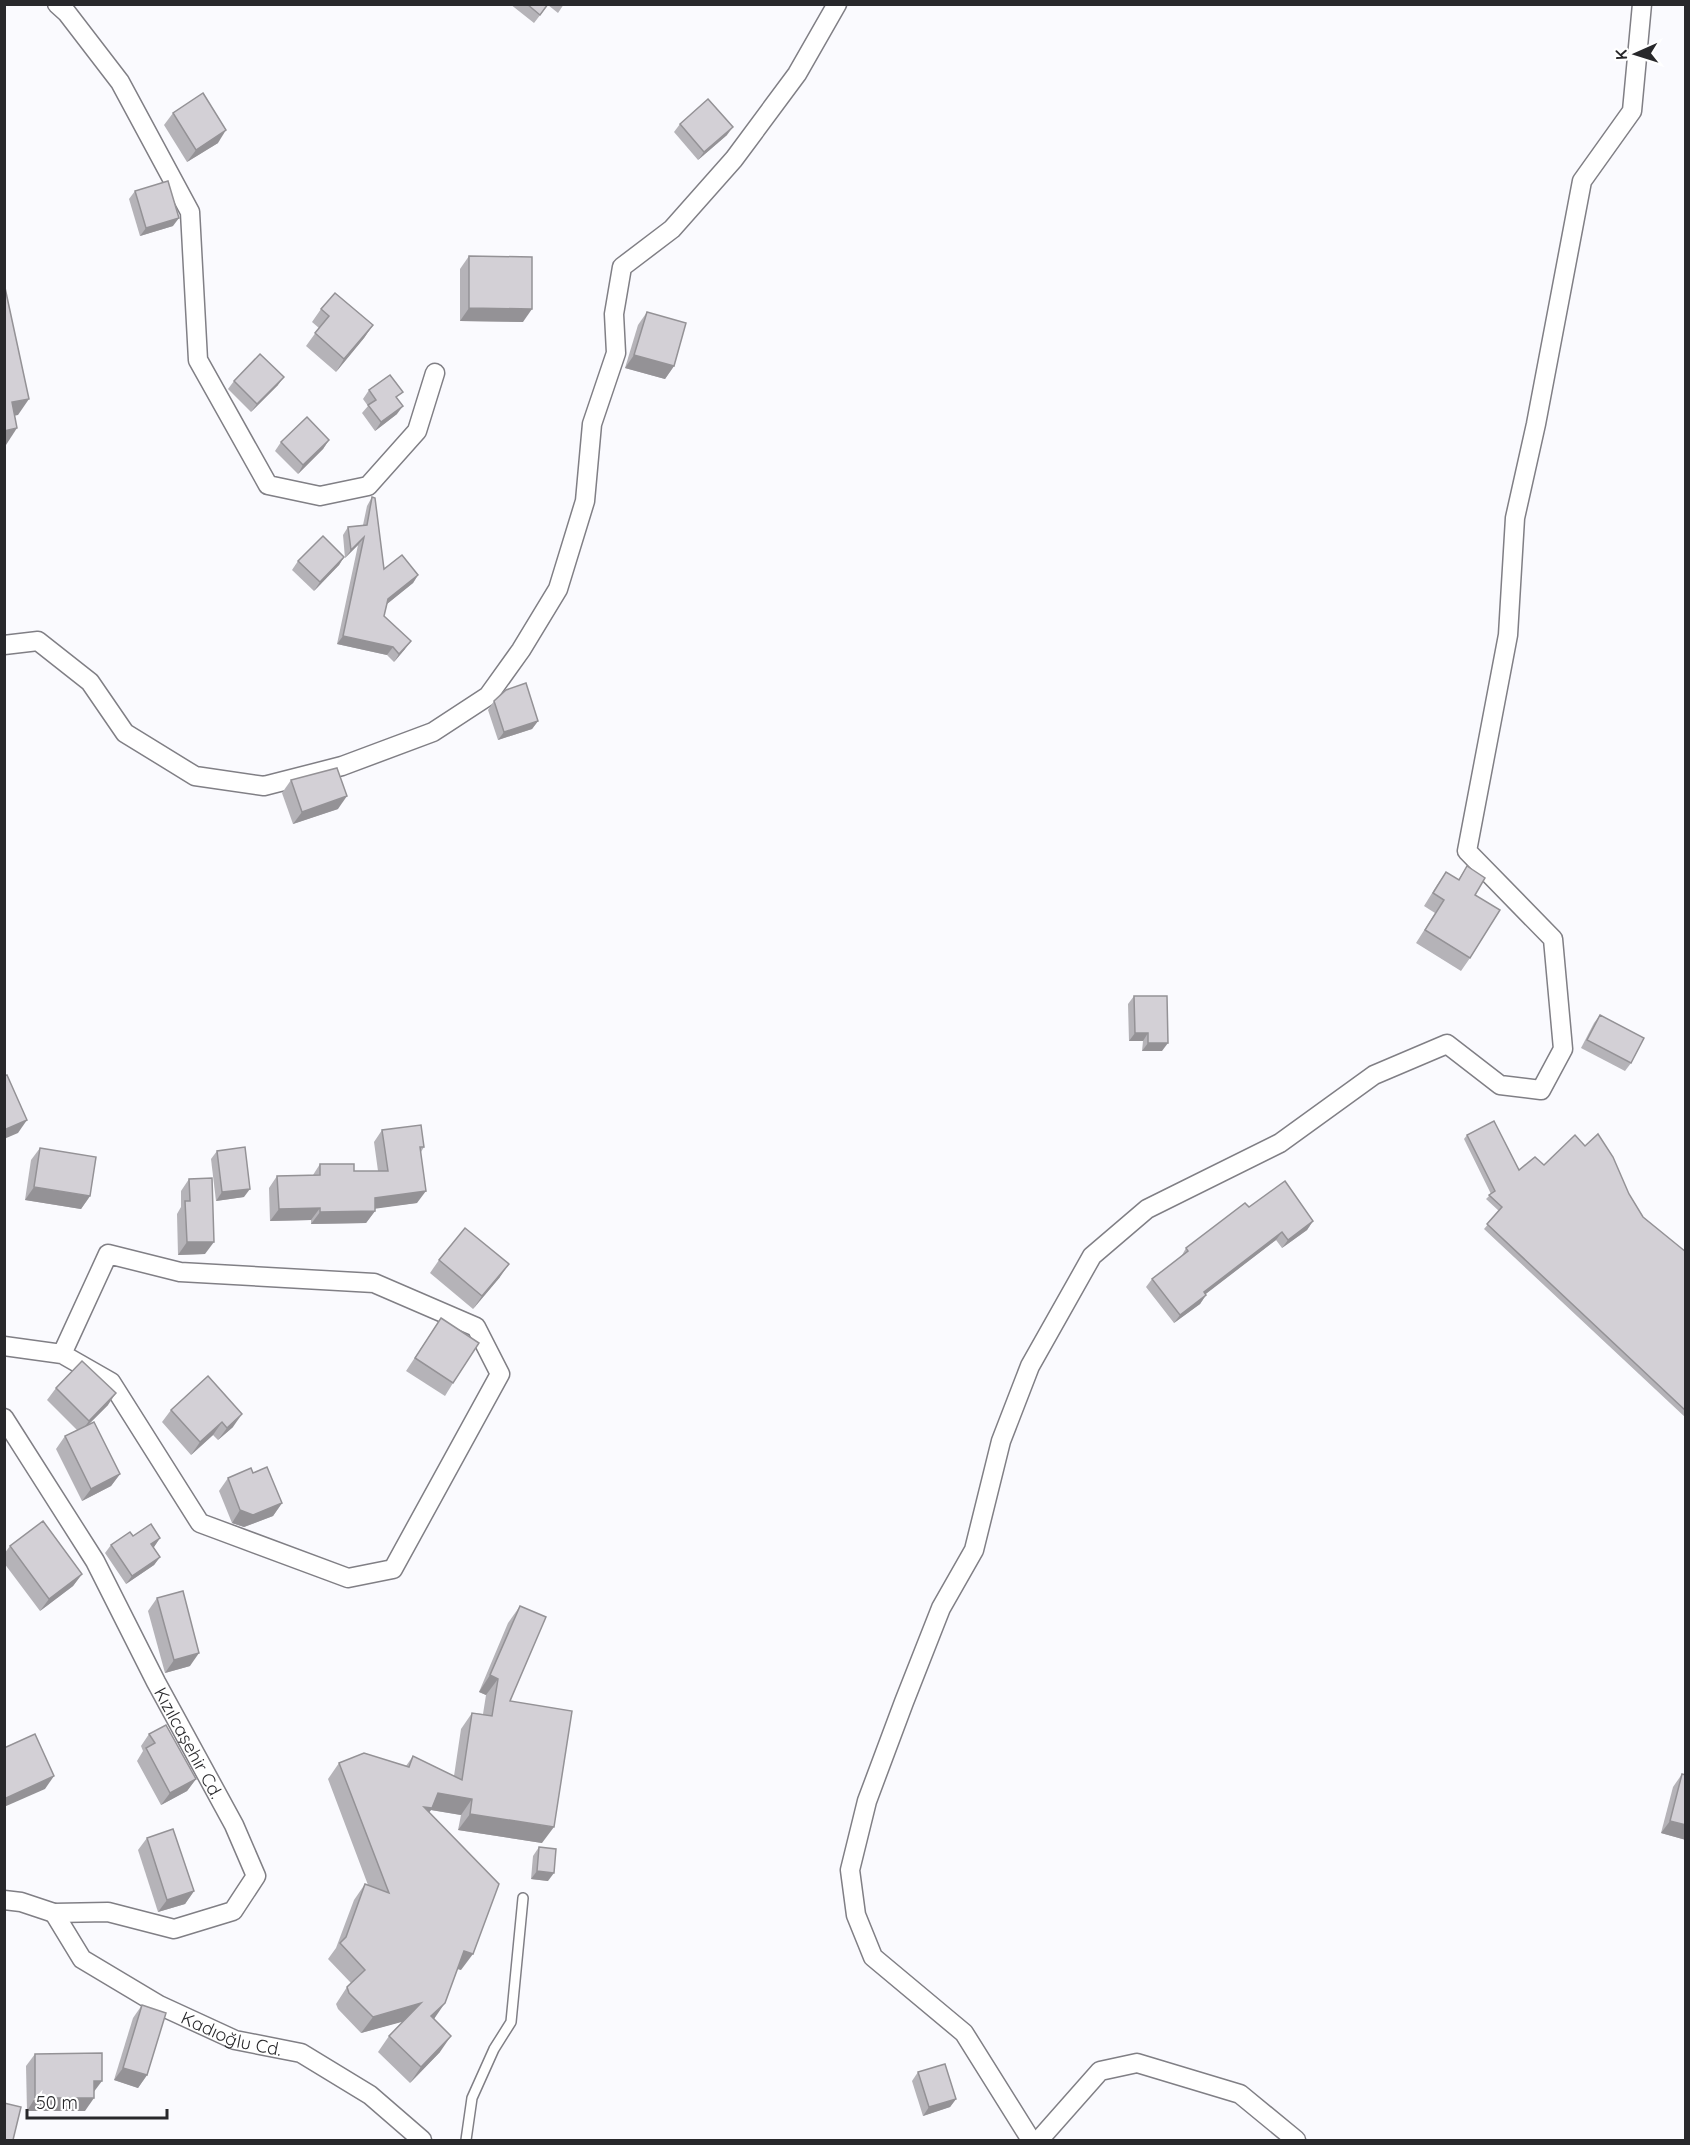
<svg xmlns="http://www.w3.org/2000/svg" width="1690" height="2145" font-family="Quicksand,sans-serif">
<rect width="100%" height="100%" fill="#fafafe"/>
<g fill="none" stroke-linecap="round" stroke-linejoin="round">
<defs>
<path id="service" d="M 466,2140 L 472,2098 L 494,2049 L 511,2022 L 523,1898"/>
<g id="minor">
<path d="M 57,4 L 67,13 L 120,82 L 190,212 L 198,360 L 268,485 L 320,496 L 368,486 L 417,431 L 435,373"/>
<path d="M 4,645 L 38,641 L 90,682 L 125,733 L 195,776 L 264,786 L 342,766 L 433,732 L 488,696 L 521,650 L 558,589 L 585,501 L 592,424 L 616,353 L 614,314 L 622,267 L 672,229 L 734,159 L 797,74 L 837,4"/>
<path d="M 4,1346 L 62,1354 L 111,1382 L 200,1523 L 348,1578 L 393,1569 L 500,1374 L 476,1327 L 374,1283 L 180,1272 L 108,1254 L 62,1354"/>
<path id="s1" d="M 4,1418 L 95,1561 L 156,1682 L 234,1825 L 256,1876 L 233,1911 L 174,1929 L 108,1912 L 54,1913 L 21,1902 L 4,1900"/>
<path id="s2" d="M 54,1913 L 82,1959 L 159,2005 L 235,2040 L 301,2053 L 370,2095 L 422,2140"/>
<path d="M 1031,2140 L 964,2033 L 873,1957 L 856,1915 L 850,1870 L 867,1801 L 904,1702 L 941,1608 L 974,1550 L 1001,1441 L 1030,1366 L 1092,1256 L 1147,1209 L 1280,1143 L 1374,1075 L 1447,1044 L 1500,1085 L 1541,1090 L 1563,1049 L 1553,939 L 1467,851 L 1508,635 L 1515,518 L 1536,424 L 1582,181 L 1632,111 L 1642,4"/>
<path d="M 1039,2140 L 1100,2071 L 1137,2063 L 1240,2094 L 1296,2140"/>
</g>
</defs>
<!-- service casing -->
<use href="#service" stroke="#807f85" stroke-width="12"/>
<!-- minor casing -->
<use href="#minor" stroke="#807f85" stroke-width="21"/>
<!-- service -->
<use href="#service" stroke="#fff" stroke-width="9"/>
<!-- minor -->
<use href="#minor" stroke="#fff" stroke-width="18"/>
</g>
<!-- wall -->
<g fill="#b5b3b8">
<path d="M 510,4 L 564,4 L 558,13 L 548,5 L 534,23 Z"/>
<path d="M 173,113 L 218,143 L 187,162 L 164,125 Z"/>
<path d="M 680,124 L 727,135 L 698,160 L 674,132 Z"/>
<path d="M 135,191 L 173,226 L 140,236 L 129,199 Z"/>
<path d="M 469,256 L 523,322 L 460,321 L 460,269 Z"/>
<path d="M 321,309 L 373,325 L 364,338 L 336,372 L 306,346 L 319,328 L 312,322 Z"/>
<path d="M 647,312 L 674,366 L 665,379 L 625,368 L 638,325 Z"/>
<path d="M 234,381 L 278,385 L 251,412 L 228,389 Z"/>
<path d="M 369,390 L 398,399 L 397,414 L 375,431 L 362,413 L 368,406 L 363,399 Z"/>
<path d="M 329,440 L 323,449 L 298,474 L 275,451 L 281,442 Z"/>
<path d="M 372,497 L 384,569 L 418,575 L 413,583 L 387,604 L 384,616 L 405,649 L 394,662 L 387,655 L 337,644 L 358,545 L 345,558 L 343,535 L 348,527 L 363,525 L 367,506 Z"/>
<path d="M 344,557 L 339,565 L 314,591 L 292,570 L 298,561 Z"/>
<path d="M 494,701 L 538,721 L 532,729 L 498,740 L 488,710 Z"/>
<path d="M 291,780 L 338,809 L 293,824 L 282,793 Z"/>
<path d="M 1467,866 L 1475,895 L 1470,958 L 1461,971 L 1416,943 L 1435,913 L 1424,906 L 1437,885 L 1446,872 L 1458,880 Z"/>
<path d="M 1134,996 L 1162,1051 L 1142,1051 L 1143,1041 L 1129,1041 L 1128,1004 Z"/>
<path d="M 1600,1015 L 1631,1063 L 1625,1071 L 1581,1048 L 1594,1023 Z"/>
<path d="M 382,1130 L 424,1147 L 421,1152 L 417,1203 L 375,1208 L 375,1211 L 366,1223 L 311,1224 L 311,1220 L 270,1221 L 269,1188 L 277,1176 L 313,1175 L 320,1164 L 354,1171 L 378,1171 L 374,1142 Z"/>
<path d="M 1467,1135 L 1519,1170 L 1544,1165 L 1629,1194 L 1643,1217 L 1686,1252 L 1686,1418 L 1484,1229 L 1499,1211 L 1486,1199 L 1491,1194 L 1464,1139 Z"/>
<path d="M 40,1148 L 90,1196 L 81,1209 L 25,1200 L 31,1160 Z"/>
<path d="M 217,1151 L 244,1197 L 216,1201 L 211,1159 Z"/>
<path d="M 189,1179 L 205,1254 L 178,1255 L 177,1214 L 181,1207 L 181,1191 Z"/>
<path d="M 1249,1207 L 1313,1221 L 1307,1230 L 1282,1248 L 1276,1240 L 1205,1294 L 1206,1295 L 1200,1304 L 1174,1323 L 1146,1287 L 1152,1279 L 1181,1257 L 1186,1248 Z"/>
<path d="M 439,1260 L 500,1277 L 473,1309 L 430,1273 Z"/>
<path d="M 441,1318 L 453,1383 L 445,1396 L 406,1371 Z"/>
<path d="M 208,1376 L 233,1427 L 218,1440 L 213,1435 L 191,1455 L 162,1422 L 171,1410 Z"/>
<path d="M 56,1388 L 108,1405 L 89,1424 L 120,1474 L 111,1486 L 82,1501 L 56,1449 L 65,1436 L 77,1430 L 47,1400 Z"/>
<path d="M 253,1473 L 282,1503 L 273,1516 L 244,1527 L 232,1523 L 219,1491 L 228,1478 Z"/>
<path d="M 133,1536 L 160,1538 L 153,1548 L 160,1557 L 154,1565 L 126,1584 L 105,1553 L 111,1545 Z"/>
<path d="M 10,1546 L 82,1574 L 73,1586 L 40,1611 L 4,1563 L 4,1554 Z"/>
<path d="M 157,1598 L 190,1666 L 165,1673 L 148,1611 Z"/>
<path d="M 520,1606 L 510,1701 L 542,1843 L 458,1830 L 461,1815 L 431,1810 L 429,1812 L 461,1970 L 457,1969 L 434,2019 L 440,2052 L 410,2083 L 378,2052 L 389,2036 L 403,2021 L 361,2033 L 338,2009 L 336,2004 L 347,1987 L 351,1983 L 328,1959 L 336,1948 L 354,1900 L 365,1884 L 368,1885 L 328,1779 L 339,1763 L 406,1766 L 413,1756 L 454,1776 L 461,1729 L 472,1713 L 483,1714 L 486,1695 L 479,1692 L 508,1623 Z"/>
<path d="M 149,1734 L 196,1779 L 187,1791 L 161,1805 L 137,1761 L 143,1751 L 141,1746 Z"/>
<path d="M 1682,1774 L 1686,1840 L 1661,1833 L 1673,1787 Z"/>
<path d="M 147,1838 L 194,1891 L 185,1904 L 158,1912 L 138,1850 Z"/>
<path d="M 539,1847 L 548,1881 L 531,1879 L 533,1856 Z"/>
<path d="M 142,2005 L 147,2075 L 138,2088 L 114,2080 L 133,2018 Z"/>
<path d="M 35,2054 L 85,2111 L 27,2111 L 26,2066 Z"/>
<path d="M 918,2072 L 956,2099 L 950,2107 L 923,2116 L 912,2081 Z"/>
</g>
<!-- shaded-wall -->
<g fill="#949296">
<path d="M 733,127 L 727,135 L 698,160 L 704,152 Z"/>
<path d="M 226,130 L 218,143 L 187,162 L 196,150 Z"/>
<path d="M 179,218 L 173,226 L 140,236 L 146,228 Z"/>
<path d="M 469,308 L 532,309 L 523,322 L 460,321 Z"/>
<path d="M 373,325 L 364,338 L 336,372 L 344,359 Z"/>
<path d="M 634,355 L 674,366 L 665,379 L 625,368 Z"/>
<path d="M 284,377 L 278,385 L 251,412 L 257,404 Z"/>
<path d="M 29,399 L 18,415 L 4,418 L 12,402 Z"/>
<path d="M 403,406 L 397,414 L 375,431 L 381,422 Z"/>
<path d="M 17,428 L 6,445 L 4,445 L 4,431 Z"/>
<path d="M 329,440 L 323,449 L 298,474 L 303,465 Z"/>
<path d="M 364,537 L 358,545 L 345,558 L 351,550 Z"/>
<path d="M 344,557 L 339,565 L 314,591 L 320,582 Z"/>
<path d="M 418,575 L 413,583 L 382,608 L 388,599 Z"/>
<path d="M 343,636 L 393,647 L 387,655 L 337,644 Z"/>
<path d="M 411,641 L 405,649 L 394,662 L 399,654 Z"/>
<path d="M 538,721 L 532,729 L 498,740 L 504,732 Z"/>
<path d="M 347,796 L 338,809 L 293,824 L 302,812 Z"/>
<path d="M 1135,1033 L 1148,1033 L 1143,1041 L 1129,1041 Z"/>
<path d="M 1148,1043 L 1168,1043 L 1162,1051 L 1142,1051 Z"/>
<path d="M 27,1120 L 18,1133 L 4,1139 L 4,1130 Z"/>
<path d="M 34,1187 L 90,1196 L 81,1209 L 25,1200 Z"/>
<path d="M 250,1189 L 244,1197 L 216,1201 L 222,1192 Z"/>
<path d="M 426,1191 L 417,1203 L 366,1210 L 375,1198 Z"/>
<path d="M 320,1208 L 311,1220 L 270,1221 L 279,1209 Z"/>
<path d="M 375,1211 L 366,1223 L 311,1224 L 320,1212 Z"/>
<path d="M 1313,1221 L 1307,1230 L 1282,1248 L 1288,1240 Z"/>
<path d="M 1282,1232 L 1276,1240 L 1198,1300 L 1204,1292 Z"/>
<path d="M 187,1242 L 214,1242 L 205,1254 L 178,1255 Z"/>
<path d="M 509,1264 L 500,1277 L 473,1309 L 482,1296 Z"/>
<path d="M 1206,1295 L 1200,1304 L 1174,1323 L 1180,1315 Z"/>
<path d="M 116,1393 L 108,1405 L 80,1433 L 89,1421 Z"/>
<path d="M 242,1414 L 233,1427 L 218,1440 L 227,1428 Z"/>
<path d="M 222,1422 L 213,1435 L 191,1455 L 200,1442 Z"/>
<path d="M 120,1474 L 111,1486 L 82,1501 L 91,1489 Z"/>
<path d="M 282,1503 L 273,1516 L 244,1527 L 232,1523 L 240,1510 Z"/>
<path d="M 160,1538 L 154,1547 L 145,1553 L 151,1544 Z"/>
<path d="M 160,1557 L 154,1565 L 126,1584 L 132,1576 Z"/>
<path d="M 82,1574 L 73,1586 L 40,1611 L 49,1599 Z"/>
<path d="M 199,1653 L 190,1666 L 165,1673 L 174,1660 Z"/>
<path d="M 490,1675 L 498,1679 L 486,1695 L 479,1692 Z"/>
<path d="M 54,1776 L 45,1789 L 4,1807 L 4,1799 Z"/>
<path d="M 196,1779 L 187,1791 L 161,1805 L 170,1793 Z"/>
<path d="M 438,1793 L 472,1799 L 461,1815 L 431,1810 L 421,1824 L 424,1807 Z"/>
<path d="M 470,1814 L 554,1827 L 542,1843 L 458,1830 Z"/>
<path d="M 1670,1821 L 1686,1825 L 1686,1840 L 1661,1833 Z"/>
<path d="M 537,1871 L 554,1873 L 548,1881 L 531,1879 Z"/>
<path d="M 194,1891 L 185,1904 L 158,1912 L 167,1900 Z"/>
<path d="M 464,1951 L 473,1954 L 461,1970 L 453,1967 Z"/>
<path d="M 421,2003 L 409,2020 L 361,2033 L 373,2017 Z"/>
<path d="M 445,2003 L 434,2019 L 431,2016 Z"/>
<path d="M 451,2036 L 440,2052 L 410,2083 L 421,2067 Z"/>
<path d="M 123,2068 L 147,2075 L 138,2088 L 114,2080 Z"/>
<path d="M 94,2081 L 102,2081 L 93,2093 Z"/>
<path d="M 35,2098 L 94,2098 L 85,2111 L 27,2111 Z"/>
<path d="M 956,2099 L 950,2107 L 923,2116 L 929,2107 Z"/>
</g>
<!-- building -->
<g fill="#d3d0d6" stroke="#949296" stroke-width="1.5">
<path d="M 527,4 L 548,4 L 540,15 Z"/>
<path d="M 203,93 L 226,130 L 196,150 L 173,113 Z"/>
<path d="M 708,99 L 733,127 L 704,152 L 680,124 Z"/>
<path d="M 168,181 L 179,218 L 146,228 L 135,191 Z"/>
<path d="M 469,256 L 532,257 L 532,309 L 469,308 Z"/>
<path d="M 4,283 L 29,399 L 12,402 L 17,428 L 4,431 Z"/>
<path d="M 335,293 L 373,325 L 344,359 L 315,333 L 329,316 L 321,309 Z"/>
<path d="M 647,312 L 686,323 L 674,366 L 634,355 Z"/>
<path d="M 260,354 L 284,377 L 257,404 L 234,381 Z"/>
<path d="M 390,375 L 403,392 L 396,397 L 403,406 L 381,422 L 368,405 L 376,400 L 369,390 Z"/>
<path d="M 307,417 L 329,440 L 303,465 L 281,442 Z"/>
<path d="M 372,497 L 375,498 L 384,569 L 402,555 L 418,575 L 388,599 L 384,616 L 411,641 L 399,654 L 393,647 L 343,636 L 364,537 L 351,550 L 348,527 L 367,525 Z"/>
<path d="M 323,536 L 344,557 L 320,582 L 298,561 Z"/>
<path d="M 526,683 L 538,721 L 504,732 L 494,701 L 506,690 Z"/>
<path d="M 337,768 L 347,796 L 302,812 L 291,780 Z"/>
<path d="M 1467,866 L 1485,878 L 1475,895 L 1500,910 L 1470,958 L 1425,930 L 1444,900 L 1433,893 L 1446,872 L 1459,880 Z"/>
<path d="M 1134,996 L 1167,996 L 1168,1043 L 1148,1043 L 1148,1033 L 1135,1033 Z"/>
<path d="M 1600,1015 L 1644,1038 L 1631,1063 L 1587,1040 Z"/>
<path d="M 7,1075 L 27,1120 L 4,1130 L 4,1076 Z"/>
<path d="M 1494,1121 L 1519,1170 L 1535,1157 L 1544,1165 L 1575,1135 L 1585,1146 L 1598,1134 L 1613,1157 L 1629,1194 L 1643,1217 L 1686,1252 L 1686,1411 L 1487,1224 L 1502,1207 L 1489,1195 L 1495,1191 L 1467,1135 Z"/>
<path d="M 421,1125 L 424,1147 L 420,1147 L 426,1191 L 375,1198 L 375,1211 L 320,1212 L 320,1208 L 279,1209 L 277,1176 L 320,1175 L 320,1164 L 354,1164 L 354,1171 L 388,1171 L 382,1130 Z"/>
<path d="M 245,1147 L 250,1189 L 222,1192 L 217,1151 Z"/>
<path d="M 40,1148 L 96,1157 L 90,1196 L 34,1187 Z"/>
<path d="M 212,1178 L 214,1242 L 187,1242 L 185,1201 L 190,1201 L 189,1179 Z"/>
<path d="M 1285,1181 L 1313,1221 L 1288,1240 L 1282,1232 L 1204,1292 L 1206,1295 L 1180,1315 L 1152,1279 L 1188,1251 L 1186,1248 L 1245,1203 L 1249,1207 Z"/>
<path d="M 465,1228 L 509,1264 L 482,1296 L 439,1260 Z"/>
<path d="M 441,1318 L 479,1343 L 453,1383 L 415,1358 Z"/>
<path d="M 82,1361 L 116,1393 L 89,1421 L 56,1388 Z"/>
<path d="M 208,1376 L 242,1414 L 227,1428 L 222,1422 L 200,1442 L 171,1410 Z"/>
<path d="M 94,1422 L 120,1474 L 91,1489 L 65,1436 Z"/>
<path d="M 267,1467 L 282,1503 L 253,1515 L 240,1510 L 228,1478 L 251,1468 L 253,1473 Z"/>
<path d="M 43,1521 L 82,1574 L 49,1599 L 10,1546 Z"/>
<path d="M 151,1524 L 160,1538 L 151,1544 L 160,1557 L 132,1576 L 111,1545 L 130,1532 L 133,1536 Z"/>
<path d="M 183,1591 L 199,1653 L 174,1660 L 157,1598 Z"/>
<path d="M 520,1606 L 546,1617 L 510,1701 L 572,1711 L 554,1827 L 470,1814 L 472,1799 L 438,1793 L 432,1808 L 424,1807 L 499,1884 L 473,1954 L 464,1951 L 445,2003 L 431,2016 L 451,2036 L 421,2067 L 389,2036 L 421,2003 L 373,2017 L 349,1993 L 347,1987 L 365,1970 L 340,1943 L 346,1937 L 365,1884 L 389,1893 L 339,1763 L 364,1753 L 409,1767 L 413,1756 L 462,1780 L 472,1713 L 492,1716 L 498,1679 L 490,1675 Z"/>
<path d="M 166,1725 L 196,1779 L 170,1793 L 146,1748 L 155,1743 L 149,1734 Z"/>
<path d="M 35,1734 L 54,1776 L 4,1799 L 4,1748 Z"/>
<path d="M 1682,1774 L 1686,1775 L 1686,1825 L 1670,1821 Z"/>
<path d="M 173,1829 L 194,1891 L 167,1900 L 147,1838 Z"/>
<path d="M 539,1847 L 556,1849 L 554,1873 L 537,1871 Z"/>
<path d="M 142,2005 L 166,2013 L 147,2075 L 123,2068 Z"/>
<path d="M 102,2053 L 102,2081 L 94,2081 L 94,2098 L 35,2098 L 35,2054 Z"/>
<path d="M 945,2064 L 956,2099 L 929,2107 L 918,2072 Z"/>
<path d="M 4,2103 L 21,2107 L 13,2140 L 4,2140 Z"/>
</g>
<g text-anchor="middle" dominant-baseline="central" stroke-width="6" stroke-linejoin="round" paint-order="stroke">
<!-- street labels -->
<g font-size="18" fill="#28282b" stroke="#fff">
<text stroke="none"><textPath href="#s1" startOffset="374">Kızılcaşehir Cd.</textPath></text>
<text stroke="none"><textPath href="#s2" startOffset="222">Kadıoğlu Cd.</textPath></text>
</g>
</g>
<!-- border -->
<rect width="1690" height="2145" fill="none" stroke="#28282b" stroke-width="12"/>
<!-- north arrow -->
<g transform="translate(1636 54) rotate(267)" stroke="#ffffff" stroke-width="4.5" paint-order="stroke">
<path d="M0-4.5L10 22L0 15L-10 22Z" fill="#28282b"/>
<text y="-9" font-size="16" font-weight="bold" text-anchor="middle" fill="#28282b">K</text>
</g>
<!-- scale -->
<path d="M27 2109v9h140v-9" fill="none" stroke="#28282b" stroke-width="3"/>
<text x="36" y="2109" font-size="18" fill="#28282b" stroke="#ffffff" stroke-width="4.5" paint-order="stroke">50 m</text>
</svg>
